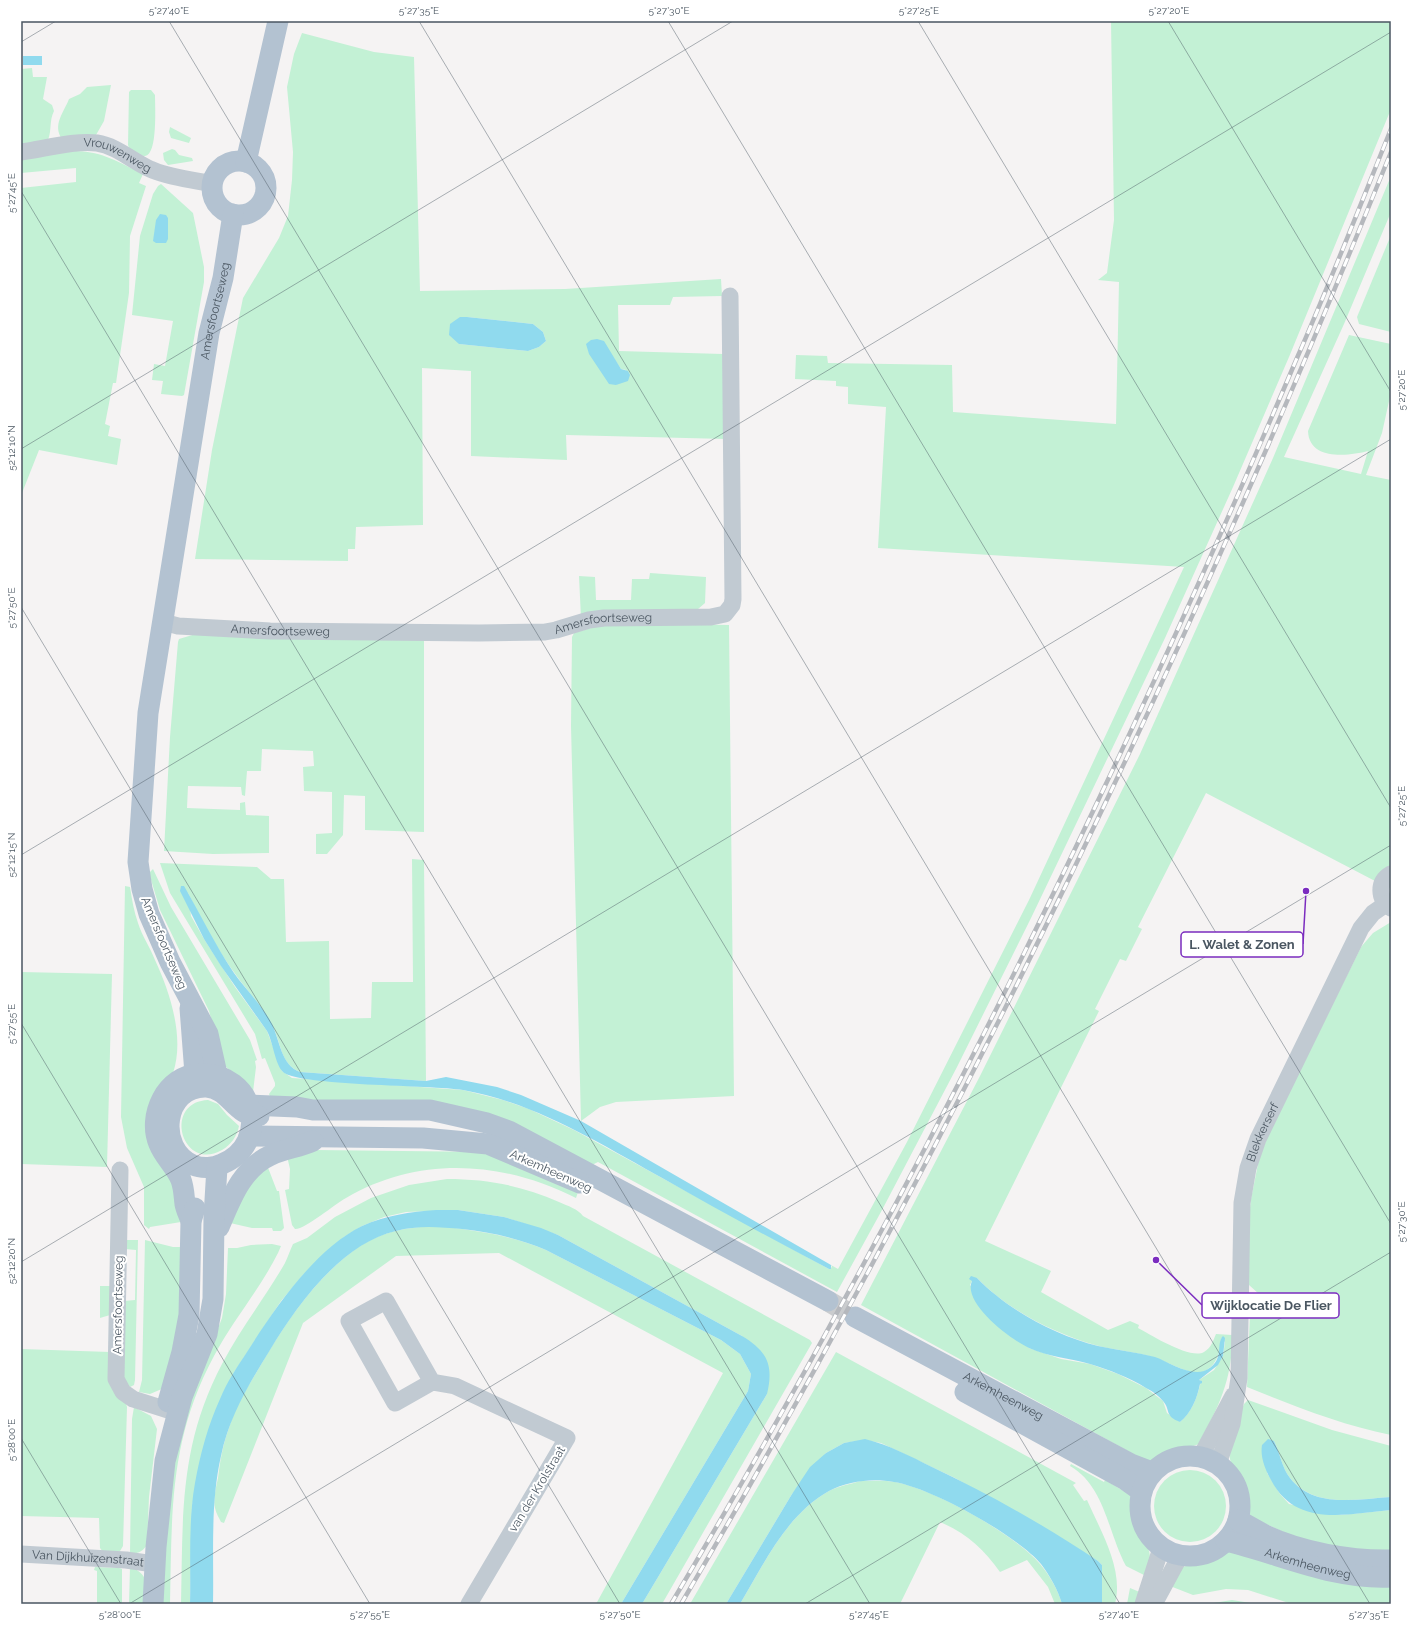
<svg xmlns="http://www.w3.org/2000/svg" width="1412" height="1625" font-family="Raleway,sans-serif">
<rect width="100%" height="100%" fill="#f5f3f3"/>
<!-- green -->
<g fill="#c3f1d5" fill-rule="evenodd">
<path d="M 1111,21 L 1391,21 L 1391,109 L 1289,357 L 1233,487 L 1165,638 L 1032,916 L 957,1067 L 882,1210 L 837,1292 L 598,1162 L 592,1165 L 519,1131 L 271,1099 L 269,1094 L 275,1086 L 275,1083 L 265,1058 L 262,1059 L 255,1034 L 170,893 L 160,863 L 257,867 L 271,879 L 284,879 L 286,942 L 329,941 L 330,1019 L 371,1018 L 372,982 L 413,982 L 412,859 L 424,860 L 426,1081 L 300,1072 C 281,1065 281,1043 273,1027 C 264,1008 248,992 236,975 C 217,949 202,921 188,893 L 191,916 L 204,939 L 235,987 L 267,1031 L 282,1071 L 292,1078 L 463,1090 L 503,1100 L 529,1109 L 574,1130 L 829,1269 L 832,1267 L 831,1265 L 838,1269 L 907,1142 L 1029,900 L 1184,567 L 878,548 L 886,407 L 848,404 L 848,387 L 836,386 L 836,381 L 795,379 L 796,355 L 827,356 L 828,363 L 952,365 L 953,412 L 1116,424 L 1119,282 L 1098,280 L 1107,273 L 1114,220 Z"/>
<path d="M 302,33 L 374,52 L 414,57 L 420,291 L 565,289 L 721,279 L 722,296 L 673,297 L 670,305 L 618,305 L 619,351 L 723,354 L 726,439 L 566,435 L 567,460 L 471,456 L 471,371 L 422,368 L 423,525 L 356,527 L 355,549 L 348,549 L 348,561 L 195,559 L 212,450 L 243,298 L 279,238 L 288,216 L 292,180 L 293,152 L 287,87 L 294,54 ZM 467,317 L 533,324 L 543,332 L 546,341 L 539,347 L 528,351 L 459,344 ZM 613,357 L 621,369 L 626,370 L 616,385 Z"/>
<path d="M 32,68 L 33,77 L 47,77 L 43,99 L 52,105 L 54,111 C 49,121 52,130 48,140 L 21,145 L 21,69 Z"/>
<path d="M 111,85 L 104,121 L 96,135 L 62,139 C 52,125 64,112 69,99 L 80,94 L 87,87 Z"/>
<path d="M 131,90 L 151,90 L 155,95 C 155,105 158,155 145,156 C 141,157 133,150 129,148 L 128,145 L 129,92 Z"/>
<path d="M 170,127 L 191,138 L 189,143 L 171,138 L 169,132 Z"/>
<path d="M 172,149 L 175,150 L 179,155 L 192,158 L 193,161 L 168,165 L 164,160 L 163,153 Z"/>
<path d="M 76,151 C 104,152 118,162 143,174 L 139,183 L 146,186 L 130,236 L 129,293 L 116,383 L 113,383 L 105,424 L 110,426 L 108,436 L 121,439 L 117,465 L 39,450 L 22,493 L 21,188 L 76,182 L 76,168 L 21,173 L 21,158 Z"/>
<path d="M 1391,176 L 1391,212 L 1344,324 L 1284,457 L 1361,474 L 1368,451 C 1349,456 1309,461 1308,431 L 1349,335 L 1391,344 L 1391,392 L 1382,433 L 1366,475 L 1391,480 L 1391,866 L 1384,869 L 1375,881 L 1206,793 L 1138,927 L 1142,929 L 1126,961 L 1120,959 L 1095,1009 L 1099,1011 L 985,1241 L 1051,1271 L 1041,1292 L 1108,1330 L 1130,1321 L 1139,1325 L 1138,1328 C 1151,1335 1191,1360 1204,1352 C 1211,1348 1213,1341 1216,1334 L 1232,1335 C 1233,1378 1219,1406 1199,1444 L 1148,1462 L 861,1305 L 980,1076 L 1140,754 L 1273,458 ZM 977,1278 C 1008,1310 1053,1333 1095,1345 C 1113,1350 1131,1351 1149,1356 C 1161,1359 1186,1372 1195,1373 C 1214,1373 1221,1354 1221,1338 L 1225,1342 L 1223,1356 L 1214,1370 L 1199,1380 L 1201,1381 C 1197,1398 1192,1412 1180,1422 L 1167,1413 L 1163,1401 L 1146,1388 L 1118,1374 L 1090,1364 L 1061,1359 L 1029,1348 L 970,1285 L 972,1281 Z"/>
<path d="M 161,184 L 193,213 L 204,267 L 204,282 L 184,395 L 182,396 L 161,394 L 163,381 L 152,380 L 154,364 L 165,366 L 173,321 L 132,315 L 140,236 L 153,194 L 158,186 Z"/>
<path d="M 1391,235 L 1391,332 L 1359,324 L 1357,317 Z"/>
<path d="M 650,573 L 706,577 L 705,603 L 698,609 L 581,618 L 579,576 L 595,577 L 596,600 L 631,600 L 632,579 L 649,579 Z"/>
<path d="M 608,623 L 729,625 L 734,1096 L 616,1102 L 600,1107 L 581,1121 L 571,726 L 572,637 L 574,633 Z"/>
<path d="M 199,633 L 424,637 L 424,832 L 365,830 L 365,796 L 344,795 L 343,835 L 327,854 L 316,854 L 316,834 L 332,833 L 332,792 L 304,791 L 303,767 L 314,766 L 313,751 L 262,749 L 261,771 L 247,771 L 245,796 L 242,795 L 241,787 L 188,786 L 187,808 L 240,810 L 240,803 L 245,802 L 246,815 L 269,816 L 269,853 L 213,854 L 164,851 L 170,737 L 178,642 L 179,639 Z"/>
<path d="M 153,869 L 171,907 L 250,1040 L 257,1060 L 255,1061 L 256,1067 L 253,1092 L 224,1065 L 209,1011 L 160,910 L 149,873 Z"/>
<path d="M 125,886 L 130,887 C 132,900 134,912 138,923 C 142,936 150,947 155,960 C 170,992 185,1038 173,1073 L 171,1178 L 181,1222 L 150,1227 L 149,1229 L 144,1225 L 144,1187 L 127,1148 L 121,1117 Z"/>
<path d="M 1391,922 L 1391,1435 C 1341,1425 1294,1406 1247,1387 L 1250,1313 L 1255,1308 L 1264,1306 L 1264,1295 L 1259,1294 L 1249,1285 L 1249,1216 L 1251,1199 L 1259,1159 L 1268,1135 L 1361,947 L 1373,933 Z"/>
<path d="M 21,972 L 112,974 L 107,1167 L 21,1164 Z"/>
<path d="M 208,1100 L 218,1104 L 227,1115 L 239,1126 C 237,1136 231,1145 222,1150 C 182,1173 162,1102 208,1100 Z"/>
<path d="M 316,1150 L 490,1152 L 578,1192 L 576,1198 C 503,1161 419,1155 346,1198 C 335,1204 304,1230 295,1229 L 292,1225 L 285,1190 L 289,1189 L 290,1169 L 287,1156 Z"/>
<path d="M 267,1165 L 277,1191 L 279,1191 L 284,1228 L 281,1231 L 273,1231 L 272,1228 L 252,1228 L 230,1223 L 237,1200 Z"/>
<path d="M 447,1179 C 488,1179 523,1186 559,1202 C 568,1206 578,1209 583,1216 L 810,1340 L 812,1343 L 662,1604 L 642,1604 L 767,1394 L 742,1336 L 558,1235 L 504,1217 L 458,1210 L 406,1212 L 384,1217 L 362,1226 L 344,1237 L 303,1275 L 281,1301 L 233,1374 L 192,1505 L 190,1604 L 181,1604 C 183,1515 179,1446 222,1364 C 240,1329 265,1298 285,1263 C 288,1257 290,1250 293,1244 L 307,1238 L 335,1217 L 371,1198 L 409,1185 Z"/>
<path d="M 436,1226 C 474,1230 511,1235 546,1250 L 721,1340 L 740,1354 L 751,1374 L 748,1391 L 621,1604 L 596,1604 L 723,1373 L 499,1253 L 396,1256 L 303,1323 L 224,1523 L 221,1522 C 219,1518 216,1513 215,1508 C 213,1499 216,1487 218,1478 C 220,1461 223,1444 229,1428 C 235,1406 248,1387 259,1368 C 284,1325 313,1281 353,1251 C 378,1232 406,1227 436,1226 Z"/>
<path d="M 125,1240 L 138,1240 L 135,1380 L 134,1385 L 130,1387 L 124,1379 L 124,1301 L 135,1300 L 136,1250 L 125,1249 Z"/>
<path d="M 145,1240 L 173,1247 L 181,1247 L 180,1316 L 164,1388 L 150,1394 L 139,1392 L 142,1380 Z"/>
<path d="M 272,1244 L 281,1246 L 278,1253 C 260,1289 233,1320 214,1356 C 169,1440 172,1512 170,1604 L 162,1604 L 169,1457 L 222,1318 L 226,1294 L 228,1248 L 237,1248 L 251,1245 Z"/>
<path d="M 100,1286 L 110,1286 L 110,1315 L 100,1318 Z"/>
<path d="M 21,1349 L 110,1352 L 127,1407 L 123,1546 L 120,1551 L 103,1552 L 100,1548 L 99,1518 L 21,1516 Z"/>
<path d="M 836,1352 L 1076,1483 L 1073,1485 L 1084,1501 L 1087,1500 C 1101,1532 1124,1569 1115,1604 L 1102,1604 L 1102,1565 L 1098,1561 L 955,1478 L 881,1443 L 865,1440 L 844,1443 L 826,1453 L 792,1494 L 726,1604 L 690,1604 Z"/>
<path d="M 1248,1400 L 1332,1430 L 1391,1446 L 1391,1497 C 1356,1499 1315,1509 1290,1478 C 1282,1468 1280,1453 1274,1441 L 1267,1473 L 1280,1494 L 1289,1504 L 1341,1515 L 1391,1510 L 1391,1554 L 1307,1543 L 1251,1517 C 1246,1509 1247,1500 1245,1491 C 1242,1482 1235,1475 1232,1466 C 1224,1446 1237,1423 1244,1404 Z"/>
<path d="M 134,1407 L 151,1416 L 157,1429 L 149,1497 L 147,1545 C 142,1552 138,1554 130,1553 L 132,1419 Z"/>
<path d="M 1071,1464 L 1104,1482 L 1105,1480 L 1132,1496 C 1134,1506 1134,1516 1137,1526 C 1147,1552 1155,1546 1146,1576 L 1126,1566 C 1108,1533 1105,1486 1070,1466 Z"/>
<circle cx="1190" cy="1506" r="36"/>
<path d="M 861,1481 C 872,1481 884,1480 895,1482 C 934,1489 1014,1534 1040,1564 C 1050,1576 1058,1590 1062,1604 L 1055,1604 L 1048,1587 L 1027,1560 L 1000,1572 C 984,1549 966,1533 940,1522 L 900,1604 L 740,1604 C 764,1564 786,1515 829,1491 C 839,1486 850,1484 861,1481 Z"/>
<path d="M 1228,1551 L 1391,1582 L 1391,1604 L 1292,1604 L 1248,1590 L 1226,1589 L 1193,1595 L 1170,1586 L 1183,1567 Z"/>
<path d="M 95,1567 L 119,1568 L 122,1569 L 122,1604 L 97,1604 L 97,1571 L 94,1570 Z"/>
<path d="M 130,1567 C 150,1574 146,1586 147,1604 L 129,1604 Z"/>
<path d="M 1130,1588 L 1142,1593 L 1138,1604 L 1127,1604 Z"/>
<path d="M 1232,1600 L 1257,1604 L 1207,1604 Z"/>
</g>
<!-- water -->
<g fill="#90daee">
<rect x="23" y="56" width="19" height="9"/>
<path d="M 160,214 L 166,215 L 168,218 L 168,239 L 166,243 L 156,243 L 153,241 L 156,220 Z"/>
<path d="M 460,317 L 467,317 L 533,324 L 543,332 L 546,341 L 539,347 L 528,351 L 459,344 L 449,335 L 450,324 Z"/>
<path d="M 597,339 L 604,341 L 621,369 L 628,371 L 630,375 L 628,381 L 616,385 L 609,384 L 589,354 L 586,344 L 591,340 Z"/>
<path d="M 181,886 L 184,886 C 201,915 215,945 234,973 C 246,990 263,1006 272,1024 C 280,1041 281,1065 300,1072 L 426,1081 L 446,1077 L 497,1087 L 521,1095 L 581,1121 L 831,1265 L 831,1269 L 829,1269 C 774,1240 718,1210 664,1179 C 600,1144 536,1103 463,1090 C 432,1085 298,1086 283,1072 C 275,1064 273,1042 267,1031 L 221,966 L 204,939 L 180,891 Z"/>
<path d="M 436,1210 L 458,1210 L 504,1217 L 541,1228 L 558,1235 L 742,1336 C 767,1351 774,1365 767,1394 L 642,1604 L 621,1604 L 748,1391 L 751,1374 L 740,1354 L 721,1340 L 546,1250 C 520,1239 491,1232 462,1229 C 439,1227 418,1225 396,1231 C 342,1243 297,1305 270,1350 C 249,1384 229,1417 221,1456 C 210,1504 214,1556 213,1604 L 190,1604 C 191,1564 188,1522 195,1483 C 200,1455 208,1425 220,1399 C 227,1382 237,1367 247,1352 C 274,1309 315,1249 362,1226 C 386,1215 410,1212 436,1210 Z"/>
<path d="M 971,1276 L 977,1278 C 1008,1310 1055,1335 1098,1346 C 1117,1350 1136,1352 1155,1357 C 1169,1362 1189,1376 1204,1371 C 1226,1362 1215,1344 1223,1336 L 1225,1338 L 1223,1356 L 1218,1365 L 1199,1380 L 1202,1381 L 1202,1383 L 1200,1384 C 1197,1399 1191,1413 1180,1422 C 1164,1416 1171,1410 1163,1401 C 1159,1396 1152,1391 1146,1388 C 1129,1377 1109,1370 1090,1364 C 1070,1358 1049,1357 1029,1348 C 1011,1340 962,1303 972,1281 L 969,1279 Z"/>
<path d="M 865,1439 C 889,1445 910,1456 932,1467 C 989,1494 1046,1526 1098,1561 L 1102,1565 L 1102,1604 L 1062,1604 C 1058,1590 1050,1576 1041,1564 C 1016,1535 932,1488 894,1482 C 873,1478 848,1481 829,1491 C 786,1515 764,1564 740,1604 L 726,1604 L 792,1494 L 810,1467 L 826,1453 L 844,1443 Z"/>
<path d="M 1268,1439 L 1274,1441 C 1280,1453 1282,1468 1290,1478 C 1314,1509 1357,1499 1391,1497 L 1391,1510 C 1346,1514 1296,1528 1271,1480 C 1265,1469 1260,1457 1262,1445 Z"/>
</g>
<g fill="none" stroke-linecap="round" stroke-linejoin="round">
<!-- major-tunnel -->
<path stroke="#caccce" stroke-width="21" stroke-dasharray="21 10" stroke-linecap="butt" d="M 828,1301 L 855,1317"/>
<!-- minor -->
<g stroke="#c1cad2" stroke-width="17">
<path id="s1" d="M 21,152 C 44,149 75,140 97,143 C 117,146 132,161 150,169 C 169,178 192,179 212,184"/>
<path id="s2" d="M 163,622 L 178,626 L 270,631 L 479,633 L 545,632 L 556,630 L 589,620 L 604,618 L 711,617 L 725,614 L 732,605 L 733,599 L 730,296"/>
<path d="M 1391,874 C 1377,882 1378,899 1391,908"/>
<path d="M 120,1170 L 116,1379 L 123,1392 L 133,1399 L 177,1413"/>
<path d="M 432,1382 L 386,1301 L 349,1321 L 395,1403 L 432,1382 L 455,1386 L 567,1438 L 469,1604"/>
<path d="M 1201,1456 L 1233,1396"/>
<path id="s3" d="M 1218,1464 L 1232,1424 L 1239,1378 L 1242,1203 L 1248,1168 L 1258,1139 L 1361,928 L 1373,913 L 1386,904"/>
<path id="s4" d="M 21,1554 L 126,1560 L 154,1564"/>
<path d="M 1143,1604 L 1161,1548"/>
<path d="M 1154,1604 L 1180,1556"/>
</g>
<!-- major -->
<g stroke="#b3c2d1" stroke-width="21">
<circle cx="239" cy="188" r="27"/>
<path d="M 246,162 L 278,21"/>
<path d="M 190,1008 L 195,1074 L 193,1088"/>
<path id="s5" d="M 217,1074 L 208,1034 L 170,962 L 149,914 L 142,889 L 138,862 L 148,713 L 209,333 L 223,278 L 233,214"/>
<path d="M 250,1105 L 297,1107 L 313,1110 L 430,1110 L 487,1123 L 509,1131 L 828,1301"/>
<path d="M 249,1136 L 423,1138 L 488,1144 L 580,1183"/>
<path d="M 191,1221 C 189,1215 186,1210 185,1204 C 184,1196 184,1188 181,1180 C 176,1167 164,1157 159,1144 C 147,1116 166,1075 199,1074 C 255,1071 272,1143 222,1164 C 214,1168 202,1169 193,1165 C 156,1149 163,1086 206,1087 C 230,1088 235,1117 259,1116"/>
<path d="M 219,1227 C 231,1199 241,1169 271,1155 C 285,1149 299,1147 313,1141"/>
<path id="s6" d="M 855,1317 L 1131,1464 L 1152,1472"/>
<path d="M 965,1392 L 1124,1479 L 1141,1491"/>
<path d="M 168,1402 L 182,1352 L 189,1315 L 191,1221 L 195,1208"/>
<circle cx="1190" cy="1506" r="50"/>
<path d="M 1238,1520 C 1247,1525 1256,1530 1265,1535 C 1301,1552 1351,1561 1391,1560"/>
<path id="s7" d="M 1226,1541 C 1281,1554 1333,1580 1391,1577"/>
<path d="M 153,1604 L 156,1547 L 165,1461 L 182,1397 L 207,1334 L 213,1299 L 214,1217 L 217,1167"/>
</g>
<defs>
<g id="rail">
<path d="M 671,1604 C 908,1206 1116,784 1297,358 C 1330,283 1360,206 1391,129"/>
<path d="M 681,1604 C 955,1139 1189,652 1391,152"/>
</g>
</defs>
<!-- rail casing -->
<use href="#rail" stroke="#b5b8bd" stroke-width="4.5"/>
<!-- rail -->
<use href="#rail" stroke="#fff" stroke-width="3" stroke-dasharray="9" stroke-linecap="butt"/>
</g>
<!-- ticks -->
<path fill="none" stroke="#4a5661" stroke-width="1" stroke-opacity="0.45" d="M 169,21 L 1120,1604M 419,21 L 1370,1604M 668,21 L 1391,1224M 918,21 L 1391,808M 1168,21 L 1391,392M 21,42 L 56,21M 21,191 L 870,1604M 21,449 L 733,21M 21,607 L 620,1604M 21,855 L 1391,32M 21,1023 L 370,1604M 21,1262 L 1391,439M 21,1438 L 121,1604M 129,1604 L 1391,845M 805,1604 L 1391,1252"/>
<g text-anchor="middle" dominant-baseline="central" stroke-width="4" stroke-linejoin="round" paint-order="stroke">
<!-- street labels -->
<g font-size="12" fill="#4a5661" stroke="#fff">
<text stroke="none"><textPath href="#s1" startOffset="100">Vrouwenweg</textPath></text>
<text stroke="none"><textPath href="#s5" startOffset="785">Amersfoortseweg</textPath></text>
<text stroke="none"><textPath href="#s2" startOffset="442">Amersfoortseweg</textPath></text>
<text stroke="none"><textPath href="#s2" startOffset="118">Amersfoortseweg</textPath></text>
<text transform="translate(164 943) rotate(67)">Amersfoortseweg</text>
<text stroke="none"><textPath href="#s3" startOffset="338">Blekkerserf</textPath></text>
<text transform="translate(551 1171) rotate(24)">Arkemheenweg</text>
<text transform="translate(118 1305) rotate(-89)">Amersfoortseweg</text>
<text stroke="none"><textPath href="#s6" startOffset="168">Arkemheenweg</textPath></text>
<text transform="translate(537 1489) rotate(-59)">van der Krolstraat</text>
<text stroke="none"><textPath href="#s4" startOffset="67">Van Dijkhuizenstraat</textPath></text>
<text stroke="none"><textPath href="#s7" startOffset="85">Arkemheenweg</textPath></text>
</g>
</g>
<!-- callouts -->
<path fill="none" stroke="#7b2cbf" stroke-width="1.5" d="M1306 891L1303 944M1156 1260L1202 1305"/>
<g fill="#7b2cbf" stroke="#fff" stroke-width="1.5">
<circle cx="1306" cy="891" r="4"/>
<circle cx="1156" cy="1260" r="4"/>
</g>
<g fill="#fff" stroke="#7b2cbf" stroke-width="1.5">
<rect x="1181" y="932" width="122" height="25" rx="4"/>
<rect x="1202" y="1293" width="137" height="25" rx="4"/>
</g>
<g font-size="13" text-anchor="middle" font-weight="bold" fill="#4a5661">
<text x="1242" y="949">L. Walet &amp; Zonen</text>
<text x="1271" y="1310">Wijklocatie De Flier</text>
</g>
<!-- border -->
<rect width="1412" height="1625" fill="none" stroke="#ffffff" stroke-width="44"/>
<rect x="22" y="22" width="1368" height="1581" fill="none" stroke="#4a5661" stroke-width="1.5"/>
<g font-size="10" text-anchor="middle" fill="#4a5661">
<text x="169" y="14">5°27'40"E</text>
<text x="419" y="14">5°27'35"E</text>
<text x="669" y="14">5°27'30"E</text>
<text x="919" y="14">5°27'25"E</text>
<text x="1169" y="14">5°27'20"E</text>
<text transform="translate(11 193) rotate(-90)" y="4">5°27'45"E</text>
<text transform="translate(1401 390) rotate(-90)" y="4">5°27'20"E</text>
<text transform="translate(11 448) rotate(-90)" y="4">52°12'10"N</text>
<text transform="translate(11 608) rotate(-90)" y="4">5°27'50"E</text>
<text transform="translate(1401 806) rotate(-90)" y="4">5°27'25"E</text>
<text transform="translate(11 855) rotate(-90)" y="4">52°12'15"N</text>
<text transform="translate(11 1024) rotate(-90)" y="4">5°27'55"E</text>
<text transform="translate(1401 1222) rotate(-90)" y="4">5°27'30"E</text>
<text transform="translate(11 1261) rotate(-90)" y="4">52°12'20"N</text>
<text transform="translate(11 1440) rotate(-90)" y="4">5°28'00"E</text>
<text x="120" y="1618">5°28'00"E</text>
<text x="370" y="1618">5°27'55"E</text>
<text x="620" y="1618">5°27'50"E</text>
<text x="869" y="1618">5°27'45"E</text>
<text x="1119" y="1618">5°27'40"E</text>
<text x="1369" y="1618">5°27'35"E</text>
</g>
</svg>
